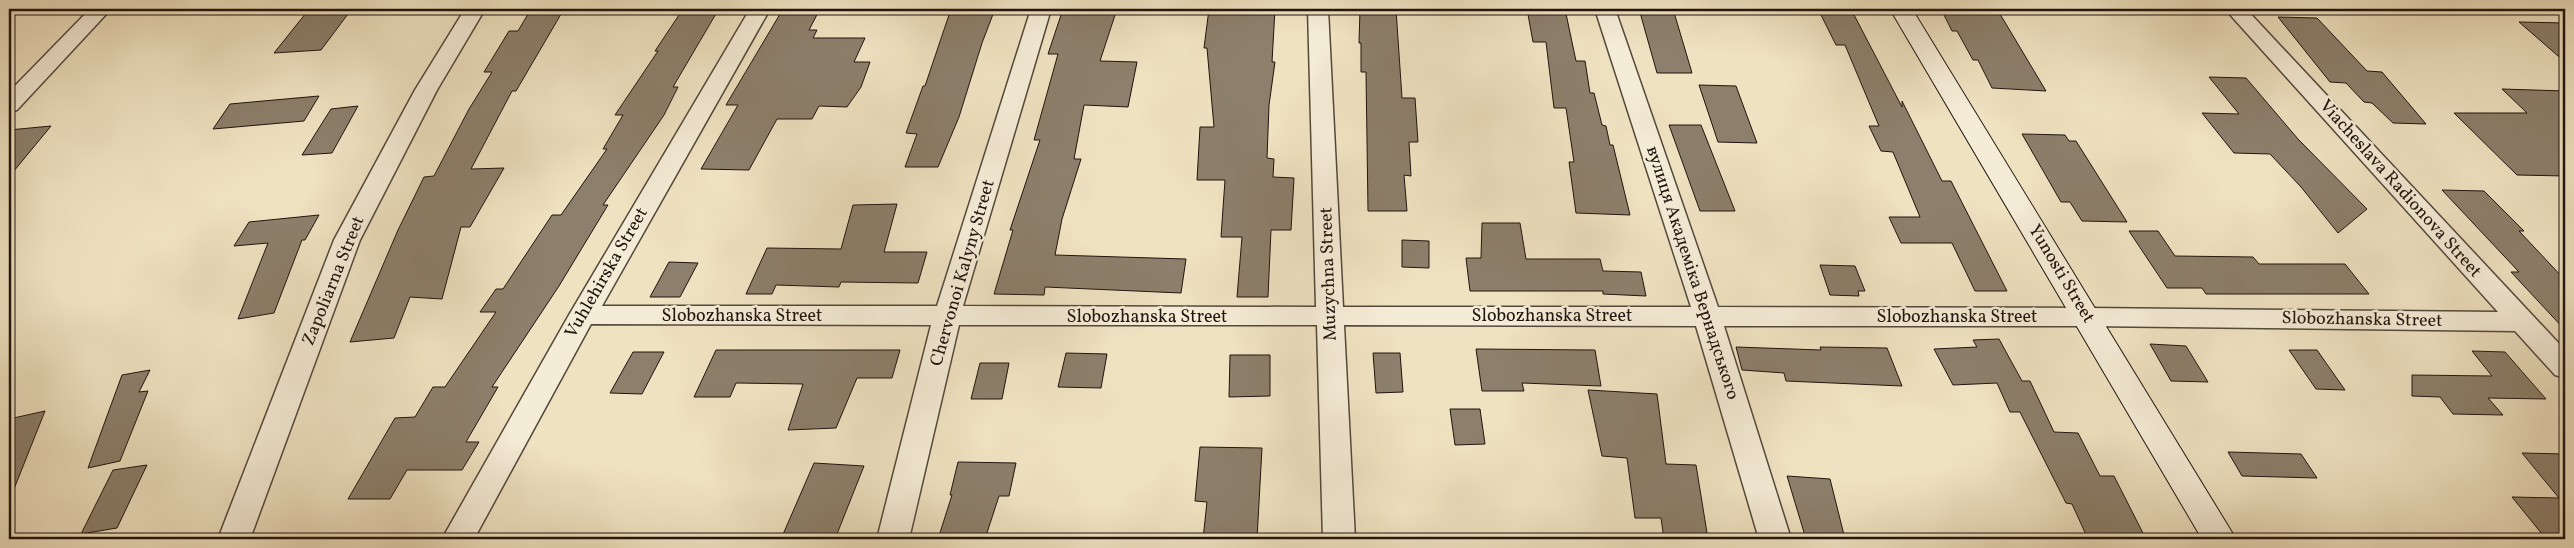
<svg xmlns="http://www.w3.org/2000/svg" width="2574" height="548" font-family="Vollkorn,serif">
<rect width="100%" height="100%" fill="#efe2c1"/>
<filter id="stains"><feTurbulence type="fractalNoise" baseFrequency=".004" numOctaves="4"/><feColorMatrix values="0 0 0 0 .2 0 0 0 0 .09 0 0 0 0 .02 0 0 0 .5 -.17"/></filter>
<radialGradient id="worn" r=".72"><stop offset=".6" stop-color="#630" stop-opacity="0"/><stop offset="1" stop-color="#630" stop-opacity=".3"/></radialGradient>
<!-- building -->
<g fill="#8c7f6b" stroke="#20140e">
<path d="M 531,9 L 564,9 L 516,91 L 512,91 L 471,169 L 504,168 L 470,227 L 461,227 L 442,299 L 410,297 L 394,338 L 350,342 L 398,230 L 424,177 L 434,176 L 469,109 L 492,72 L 484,72 L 509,31 L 518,31 Z"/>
<path d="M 783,9 L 820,9 L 809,30 L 817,30 L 813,38 L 865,38 L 854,62 L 870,62 L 861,87 L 847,107 L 819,106 L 812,119 L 777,119 L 749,170 L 701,169 L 738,105 L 726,105 Z"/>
<path d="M 951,9 L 995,9 L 982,43 L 959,117 L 938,167 L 905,167 L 917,134 L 906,133 L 923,86 L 925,86 Z"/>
<path d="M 1063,9 L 1117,9 L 1100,61 L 1137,62 L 1128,107 L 1084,105 L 1074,159 L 1081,159 L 1062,219 L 1055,255 L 1186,259 L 1181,293 L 1045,287 L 1044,295 L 994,294 L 1013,230 L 1010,230 L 1040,140 L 1034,140 L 1058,54 L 1048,54 Z"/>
<path d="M 1209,9 L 1275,9 L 1272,62 L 1275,62 L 1269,105 L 1267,158 L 1274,159 L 1273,177 L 1294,178 L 1291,230 L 1271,230 L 1268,297 L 1237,297 L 1242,237 L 1221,237 L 1225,180 L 1197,180 L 1200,127 L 1214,127 L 1207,48 L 1204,48 Z"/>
<path d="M 1360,9 L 1396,9 L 1402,98 L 1415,98 L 1418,142 L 1409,142 L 1411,176 L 1404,175 L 1407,211 L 1368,211 L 1366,72 L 1361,72 L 1361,43 L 1359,43 Z"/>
<path d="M 1527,9 L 1565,9 L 1576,61 L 1585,61 L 1590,93 L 1594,93 L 1602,125 L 1606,126 L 1610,145 L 1613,145 L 1630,215 L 1576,213 L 1569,162 L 1574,162 L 1566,108 L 1554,108 L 1546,42 L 1533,42 Z"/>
<path d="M 1639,9 L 1673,9 L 1692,73 L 1657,73 Z"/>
<path d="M 1818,9 L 1851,9 L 1902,107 L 1902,101 L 1942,181 L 1951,181 L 2007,291 L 1975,291 L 1952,243 L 1901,243 L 1889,217 L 1920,217 L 1893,152 L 1881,151 L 1869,126 L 1879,126 L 1845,45 L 1836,45 Z"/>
<path d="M 1941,9 L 1997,9 L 2046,91 L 1992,88 L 1978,60 L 1973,60 L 1957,31 L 1952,31 Z"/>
<path d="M 351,10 L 321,50 L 274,53 L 306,13 Z"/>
<path d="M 681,12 L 717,12 L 673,87 L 678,87 L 664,115 L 603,205 L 608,205 L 559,286 L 492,387 L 498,387 L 466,442 L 479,442 L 462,470 L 407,470 L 390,499 L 348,499 L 395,418 L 415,417 L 433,387 L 445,387 L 496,312 L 480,312 L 496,289 L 503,289 L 552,215 L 561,215 L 607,149 L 603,149 L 623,115 L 615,115 L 658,51 L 655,51 Z"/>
<path d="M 2278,17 L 2317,18 L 2367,71 L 2382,72 L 2426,124 L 2393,123 L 2372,103 L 2364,102 L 2346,83 L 2330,82 Z"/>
<path d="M 2519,22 L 2565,23 L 2565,62 Z"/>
<path d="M 2209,77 L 2246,78 L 2298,139 L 2367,209 L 2338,233 L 2301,187 L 2270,154 L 2234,153 L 2202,113 L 2239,114 Z"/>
<path d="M 1699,85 L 1736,86 L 1757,143 L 1718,142 Z"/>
<path d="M 2502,89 L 2565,91 L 2565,176 L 2517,175 L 2454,113 L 2527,113 Z"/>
<path d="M 319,96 L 304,121 L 213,129 L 230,104 Z"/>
<path d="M 358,106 L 332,153 L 302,155 L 331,109 Z"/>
<path d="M 1669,125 L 1701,125 L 1735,211 L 1700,211 Z"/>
<path d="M 51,126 L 9,177 L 9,130 Z"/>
<path d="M 2022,134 L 2065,135 L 2069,141 L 2076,141 L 2127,222 L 2082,221 L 2070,202 L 2061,202 Z"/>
<path d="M 2442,190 L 2484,191 L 2524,231 L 2519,231 L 2565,280 L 2565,330 L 2511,272 L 2519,272 Z"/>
<path d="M 897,204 L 884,252 L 927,252 L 918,283 L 841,282 L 839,287 L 776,285 L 772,294 L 746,294 L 767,248 L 841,249 L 853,205 Z"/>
<path d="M 319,215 L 305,240 L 302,240 L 274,313 L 238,319 L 268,243 L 234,246 L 249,222 Z"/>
<path d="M 1482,223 L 1520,223 L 1526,259 L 1600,259 L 1603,271 L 1641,272 L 1646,296 L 1603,294 L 1603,291 L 1470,291 L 1466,258 L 1481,258 Z"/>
<path d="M 2129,231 L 2158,231 L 2175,256 L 2253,257 L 2259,264 L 2345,264 L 2369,294 L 2206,294 L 2202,288 L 2167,288 Z"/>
<path d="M 1402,240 L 1429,241 L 1429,268 L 1402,267 Z"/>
<path d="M 669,262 L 698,263 L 680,297 L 650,297 Z"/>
<path d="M 1820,265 L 1855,266 L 1865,291 L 1858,291 L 1859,296 L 1830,295 Z"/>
<path d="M 1999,339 L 2022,381 L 2030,381 L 2054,432 L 2078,433 L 2100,476 L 2114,476 L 2146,539 L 2088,539 L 2072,504 L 2066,503 L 2020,412 L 2010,412 L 1997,383 L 1953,385 L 1934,349 L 1977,347 L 1973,340 Z"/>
<path d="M 2150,344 L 2186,346 L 2208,382 L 2171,381 Z"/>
<path d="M 1736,347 L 1821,350 L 1820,347 L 1887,348 L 1902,386 L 1786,381 L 1784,373 L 1742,370 Z"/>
<path d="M 1476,349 L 1595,350 L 1601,386 L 1522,383 L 1524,391 L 1482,391 Z"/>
<path d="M 716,350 L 900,350 L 892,378 L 857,378 L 836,428 L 788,430 L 803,384 L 736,383 L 730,397 L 694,397 Z"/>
<path d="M 2289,350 L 2317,350 L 2345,390 L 2316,389 Z"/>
<path d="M 2472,351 L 2505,352 L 2546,399 L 2488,398 L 2503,415 L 2453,414 L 2440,397 L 2412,396 L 2412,375 L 2492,376 Z"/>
<path d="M 633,352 L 664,352 L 642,394 L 610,393 Z"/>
<path d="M 1066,353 L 1107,354 L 1101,388 L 1058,387 Z"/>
<path d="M 1373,353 L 1400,353 L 1403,392 L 1376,393 Z"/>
<path d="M 1230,355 L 1270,355 L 1270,396 L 1229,397 Z"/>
<path d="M 980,363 L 1009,363 L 1002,399 L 971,399 Z"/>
<path d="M 150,370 L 139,392 L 148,391 L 120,461 L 88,468 L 122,375 Z"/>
<path d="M 1588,390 L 1657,394 L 1666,464 L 1696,465 L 1708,539 L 1664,539 L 1661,518 L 1635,518 L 1627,458 L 1602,456 Z"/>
<path d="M 1450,409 L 1480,409 L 1485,444 L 1455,445 Z"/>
<path d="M 45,411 L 10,499 L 9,499 L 9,419 Z"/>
<path d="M 1200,447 L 1262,448 L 1257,539 L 1203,539 L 1207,502 L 1195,501 Z"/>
<path d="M 2228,452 L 2301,454 L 2317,478 L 2242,476 Z"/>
<path d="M 2522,453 L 2565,454 L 2565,539 L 2546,539 L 2512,497 L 2559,498 Z"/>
<path d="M 958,462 L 1016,463 L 1009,496 L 999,496 L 985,539 L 938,539 L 952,495 L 950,495 Z"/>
<path d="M 814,463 L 864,466 L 835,539 L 781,539 Z"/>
<path d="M 147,465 L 117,528 L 81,534 L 113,470 Z"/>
<path d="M 1787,476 L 1830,479 L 1845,539 L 1806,539 Z"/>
</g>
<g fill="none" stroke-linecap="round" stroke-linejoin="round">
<defs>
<g id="street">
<path d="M 90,9 L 111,9 L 17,110 L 9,112 L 9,92 Z"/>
<path d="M 465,9 L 485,9 L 437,90 L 360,240 L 250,539 L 218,539 L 334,240 L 415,90 Z"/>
<path d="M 750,9 L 770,9 L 602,306 L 937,306 L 1031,9 L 1051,9 L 963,306 L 1316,307 L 1308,9 L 1328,9 L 1343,307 L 1691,307 L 1595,9 L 1615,9 L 1718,307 L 2087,308 L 2498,312 L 2225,9 L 2246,9 L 2565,350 L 2565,378 L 2555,375 L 2515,331 L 2087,326 L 1724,326 L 1791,539 L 1759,539 L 1696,326 L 1344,325 L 1355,539 L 1323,539 L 1317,325 L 959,325 L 909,539 L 877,539 L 931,325 L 591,324 L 474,539 L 442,539 L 569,315 Z"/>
</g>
<path id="secondary" d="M 1890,9 L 1912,9 L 2236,539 L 2202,539 Z"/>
</defs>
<!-- street casing -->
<use href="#street" stroke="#54483b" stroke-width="3"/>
<!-- secondary casing -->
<use href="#secondary" stroke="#20140e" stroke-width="2"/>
<!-- street -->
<use href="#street" fill="#f5ecd7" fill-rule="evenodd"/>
<!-- secondary -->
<use href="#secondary" fill="#f5ecd7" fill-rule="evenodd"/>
</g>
<g text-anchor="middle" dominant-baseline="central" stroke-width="5" stroke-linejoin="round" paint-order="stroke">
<!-- street labels -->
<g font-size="18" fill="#20140e" stroke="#f5ecd7">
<text transform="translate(2400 189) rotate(48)">Viacheslava Radionova Street</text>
<text transform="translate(607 273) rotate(-60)">Vuhlehirska Street</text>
<text transform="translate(963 273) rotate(-74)">Chervonoi Kalyny Street</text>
<text transform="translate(1692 273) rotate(72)">вулиця Академіка Вернадського</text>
<text transform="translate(1329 274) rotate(-92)">Muzychna Street</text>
<text transform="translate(2061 274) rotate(59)">Yunosti Street</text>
<text transform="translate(334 281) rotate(-68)">Zapoliarna Street</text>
<text x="742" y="316">Slobozhanska Street</text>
<text x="1552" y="316">Slobozhanska Street</text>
<text x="1147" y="317">Slobozhanska Street</text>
<text x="1957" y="317">Slobozhanska Street</text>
<text transform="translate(2362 320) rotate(1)">Slobozhanska Street</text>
</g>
</g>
<!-- margin -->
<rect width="2574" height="548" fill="none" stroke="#efe2c1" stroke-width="30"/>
<rect x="10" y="10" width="2554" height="528" fill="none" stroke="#20140e" stroke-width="2.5"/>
<rect x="15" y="15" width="2544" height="518" fill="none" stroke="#20140e"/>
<rect width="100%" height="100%" filter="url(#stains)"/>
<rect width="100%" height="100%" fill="url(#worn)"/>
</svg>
